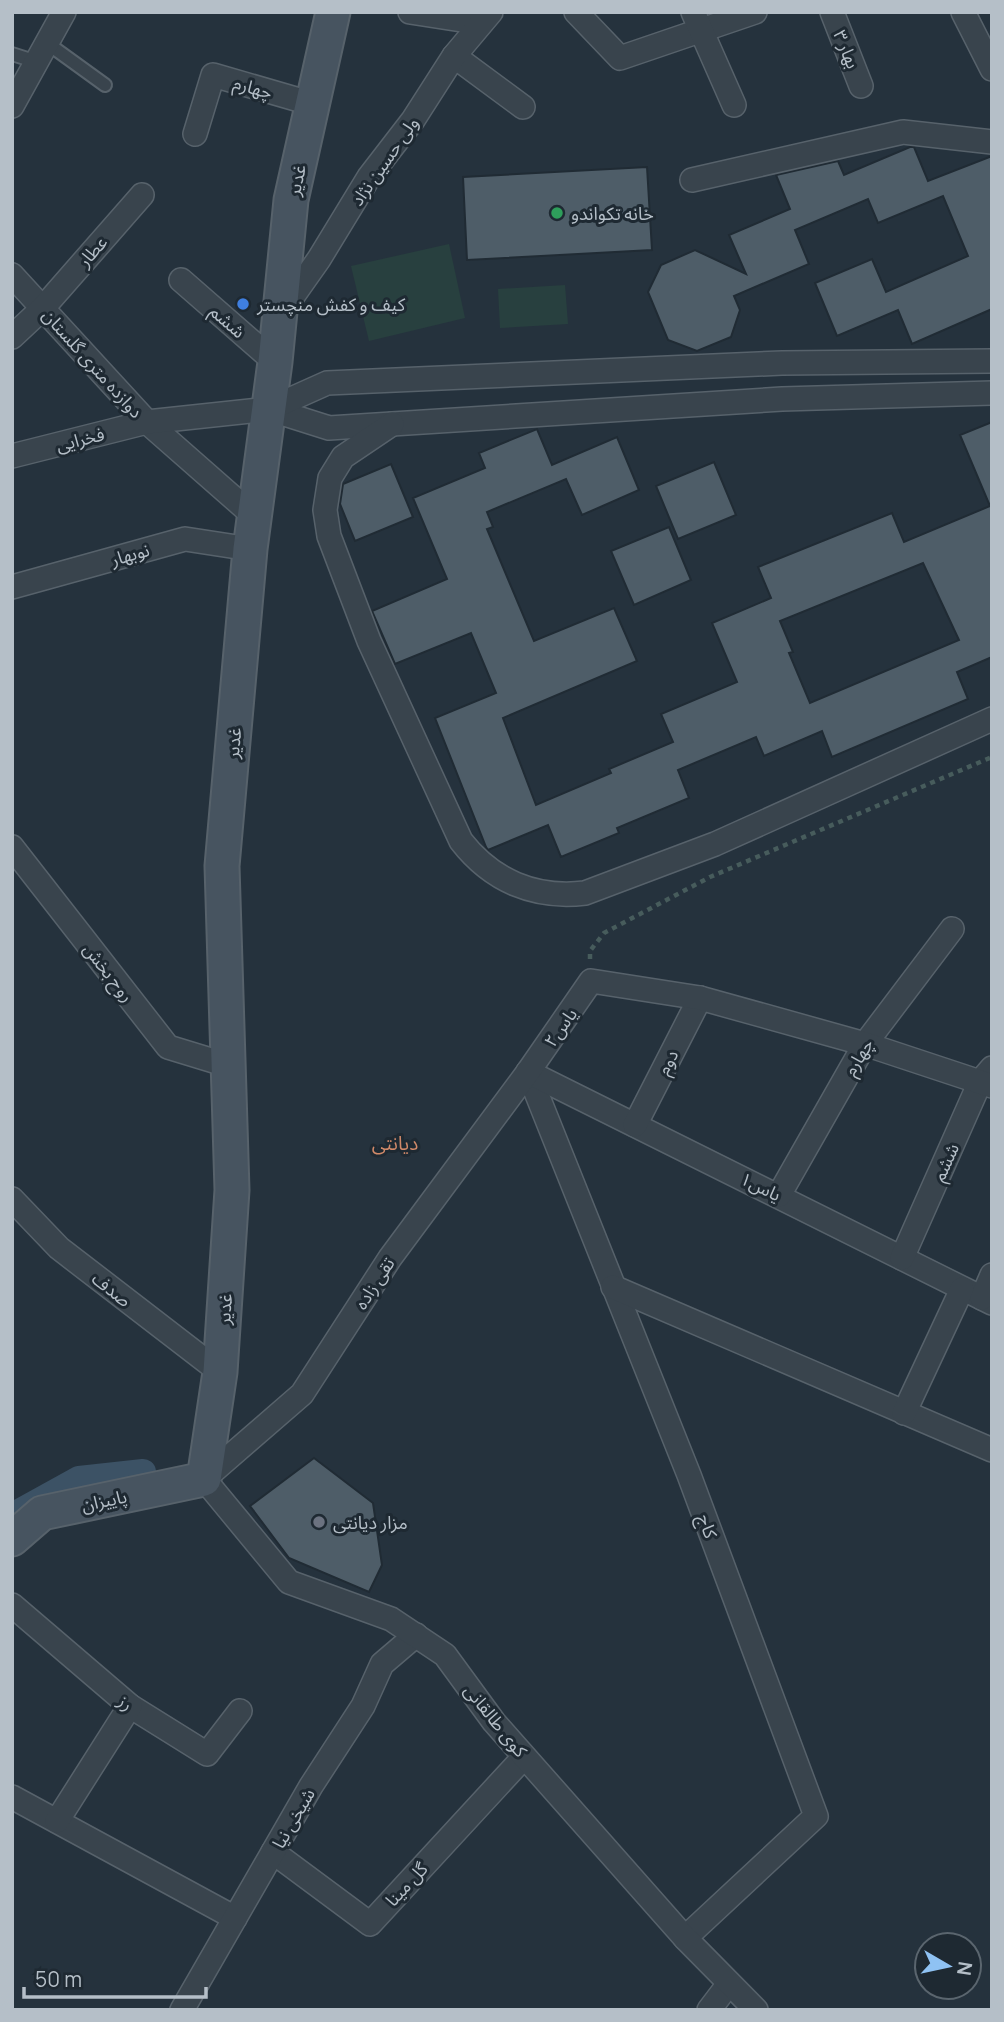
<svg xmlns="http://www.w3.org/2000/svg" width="1004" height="2022" font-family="Manrope,'Noto Sans Arabic',sans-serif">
<rect width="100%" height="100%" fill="#25323d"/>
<!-- green -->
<g fill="#28403f">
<path d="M 449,244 L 465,318 L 369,341 L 351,266 Z"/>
<path d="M 565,285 L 568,324 L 500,328 L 498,289 Z"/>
</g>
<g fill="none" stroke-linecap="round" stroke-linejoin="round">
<!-- canal -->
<path stroke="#3c5265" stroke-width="26" d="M 12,1516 L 79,1479 L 143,1472"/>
</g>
<!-- building -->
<g fill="#4e5d68" stroke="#202b34" stroke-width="2" fill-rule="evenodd">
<path d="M 910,147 L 914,147 L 928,181 L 992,156 L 992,309 L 912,344 L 898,310 L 837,336 L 815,283 L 872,259 L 886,292 L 968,256 L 943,196 L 878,223 L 868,199 L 795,230 L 809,264 L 734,296 L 740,310 L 731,337 L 697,351 L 668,340 L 648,292 L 661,265 L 695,250 L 746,274 L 729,235 L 790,209 L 776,175 L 838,161 L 844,175 Z"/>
<path d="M 647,167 L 652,250 L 467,260 L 463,177 Z"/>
<path d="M 992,422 L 992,657 L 957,672 L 968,699 L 832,757 L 822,731 L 764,756 L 756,737 L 678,770 L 689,798 L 617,828 L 619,833 L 561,857 L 548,825 L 488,850 L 486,847 L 435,718 L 496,693 L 471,633 L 395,664 L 372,611 L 447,579 L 413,498 L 485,468 L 479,453 L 537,429 L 552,465 L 617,437 L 639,490 L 582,515 L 566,479 L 487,512 L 493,527 L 487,529 L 534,641 L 614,608 L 637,661 L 503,718 L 536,805 L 611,773 L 609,769 L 673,742 L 661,714 L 737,682 L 712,623 L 771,598 L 758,567 L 892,513 L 904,542 L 990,506 L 960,435 ZM 923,563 L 959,640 L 810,703 L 789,653 L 793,652 L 780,621 Z"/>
<path d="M 714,462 L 736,515 L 678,539 L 656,486 Z"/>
<path d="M 391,464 L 413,517 L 355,541 L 340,504 L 343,484 Z"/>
<path d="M 669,527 L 691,580 L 634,605 L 611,551 Z"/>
<path d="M 314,1458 L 373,1503 L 382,1565 L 369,1592 L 289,1558 L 250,1506 Z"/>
</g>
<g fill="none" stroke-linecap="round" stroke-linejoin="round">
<defs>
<g id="lane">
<path d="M 47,43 L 105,85"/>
<path d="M 12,54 L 37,62"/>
</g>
<g id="street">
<path d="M 410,12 L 481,23"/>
<path d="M 576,12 L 620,58 L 755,12"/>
<path d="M 693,12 L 734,105"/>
<path d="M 832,12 L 861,86"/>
<path d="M 963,12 L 992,69"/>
<path d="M 454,56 L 523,107"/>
<path d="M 12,106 L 64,12"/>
<path d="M 195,134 L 213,75 L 313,104"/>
<path d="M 692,180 L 903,132 L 992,142"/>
<path d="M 12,275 L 147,422 L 254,516"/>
<path d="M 181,280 L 275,362"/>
<path d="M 283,310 L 319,259 L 369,177 L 413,120 L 454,56 L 491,12"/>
<path d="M 12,337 L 43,308 L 142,195"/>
<path d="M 269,409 L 329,428 L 782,399 L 992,393"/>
<path d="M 392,424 L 343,457 L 330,478 L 325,510 L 329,536 L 369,641 L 461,841 C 492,881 535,899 585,893 L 715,844 L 992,719"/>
<path d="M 12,456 L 147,422 L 269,409 L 327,383 L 782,363 L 992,361"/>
<path d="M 12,587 L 185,539 L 250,549"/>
<path d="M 12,847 L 168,1047 L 227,1065"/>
<path d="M 528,1072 L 689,1475 L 816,1816 L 685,1938"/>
<path d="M 528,1072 L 992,1303"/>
<path d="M 635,1125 L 700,998"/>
<path d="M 779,1195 L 865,1044 L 952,929"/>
<path d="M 12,1199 L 59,1248 L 220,1372"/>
<path d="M 902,1258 L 980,1082 L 992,1068"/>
<path d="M 613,1287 L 992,1450"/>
<path d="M 982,1298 L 992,1275"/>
<path d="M 904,1413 L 962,1289"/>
<path d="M 12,1605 L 130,1706 L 207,1754 L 240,1711"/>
<path d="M 12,1797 L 235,1918"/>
<path d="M 57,1821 L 130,1706"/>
<path d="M 273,1852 L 370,1924 L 524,1757"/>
<path d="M 182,2010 L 311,1786 L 363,1706 L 382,1664 L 416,1635"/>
<path d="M 709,2010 L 728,1985"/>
<path d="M 756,2010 L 685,1938 L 494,1722 L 445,1655 L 391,1619 L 289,1582 L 204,1479 L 302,1394 L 390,1258 L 528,1072 L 591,981 L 700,998 L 865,1044 L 992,1086"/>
</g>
<path id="secondary" d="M 12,1539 L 42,1513 L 204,1479 L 220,1372 L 232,1190 L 222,866 L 250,549 L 275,362 L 291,200 L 333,12"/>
</defs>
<!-- lane casing -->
<use href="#lane" stroke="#57626b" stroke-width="16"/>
<!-- street casing -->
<use href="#street" stroke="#57626b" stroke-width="26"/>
<!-- secondary casing -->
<use href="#secondary" stroke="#57626b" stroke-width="37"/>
<!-- path -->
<path stroke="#475c5c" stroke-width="4.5" stroke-dasharray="5 5" stroke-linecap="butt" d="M 590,959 L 590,951 L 604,933 L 710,877 L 992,757"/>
<!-- lane -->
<use href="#lane" stroke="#39444d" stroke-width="12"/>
<!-- street -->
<use href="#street" stroke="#39444d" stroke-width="23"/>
<!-- secondary -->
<use href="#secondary" stroke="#475460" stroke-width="33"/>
</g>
<!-- markers -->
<circle fill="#2e9e5b" stroke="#1e2932" stroke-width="2.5" cx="557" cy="213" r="7"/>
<circle fill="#3f7fe0" stroke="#1e2932" stroke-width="2.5" cx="243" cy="304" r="7"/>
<circle fill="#6b7280" stroke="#1e2932" stroke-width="2.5" cx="319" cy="1522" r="7"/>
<g text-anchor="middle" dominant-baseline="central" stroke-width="6" stroke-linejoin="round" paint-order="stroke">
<!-- street labels -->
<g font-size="18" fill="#b5bfc8" stroke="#1e2932">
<text transform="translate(847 49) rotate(68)">بهار ۳</text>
<text transform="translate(253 87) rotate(16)">چهارم</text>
<text transform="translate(384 161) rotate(-55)">ولی حسین نژاد</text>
<text transform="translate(296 180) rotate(-78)">غدیر</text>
<text transform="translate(92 251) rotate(-49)">عطار</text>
<text transform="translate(228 321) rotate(41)">ششم</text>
<text transform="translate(93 363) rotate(48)">دوازده متری گلستان</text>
<text transform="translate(80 439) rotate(-14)">فخرایی</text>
<text transform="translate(130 554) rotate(-16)">نوبهار</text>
<text transform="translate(233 743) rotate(-85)">غدیر</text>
<text transform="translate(109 972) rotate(52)">روح بخش</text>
<text transform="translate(560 1027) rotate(-55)">یاس۲</text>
<text transform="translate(858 1057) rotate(-59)">چهارم</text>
<text transform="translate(667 1062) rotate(-63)">دوم</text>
<text transform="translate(945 1162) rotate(-66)">ششم</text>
<text transform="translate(761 1186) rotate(26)">یاس۱</text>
<text transform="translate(374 1283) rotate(-57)">تقی زاده</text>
<text transform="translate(112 1289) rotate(38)">صدف</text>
<text transform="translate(224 1309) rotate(-86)">غدیر</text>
<text transform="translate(104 1500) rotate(-12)">پاییزان</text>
<text transform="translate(708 1526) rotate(70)">کاج</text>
<text transform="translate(126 1702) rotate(38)">رز</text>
<text transform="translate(496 1720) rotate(51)">کوی طالقانی</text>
<text transform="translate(293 1818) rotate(-60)">شیخی نیا</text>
<text transform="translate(406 1884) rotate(-47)">گل مینا</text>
</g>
<!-- poi labels -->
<g font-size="18" fill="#b5bfc8" stroke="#1e2932" text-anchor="start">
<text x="571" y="213">خانه تکواندو</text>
<text x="257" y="304">کیف و کفش منچستر</text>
<text x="333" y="1522">مزار دیانتی</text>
</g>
<!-- neighbourhood labels -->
<g font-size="19" fill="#d08969" stroke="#1e2932">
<text x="395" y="1143">دیانتی</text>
</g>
</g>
<!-- border -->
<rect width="1004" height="2022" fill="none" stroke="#b5bfc8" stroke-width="28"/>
<!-- north arrow -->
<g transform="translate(948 1966) rotate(99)"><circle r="33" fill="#1e2932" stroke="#5a656e" stroke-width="2"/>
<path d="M0-5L12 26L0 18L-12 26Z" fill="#8fc2f3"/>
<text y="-10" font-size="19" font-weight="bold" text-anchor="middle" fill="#b5bfc8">N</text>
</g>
<!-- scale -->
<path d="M24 1987v10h182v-10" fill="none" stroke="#b5bfc8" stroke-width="3.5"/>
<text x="35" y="1987" font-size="21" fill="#b5bfc8" stroke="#1e2932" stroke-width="5" paint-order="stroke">50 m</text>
</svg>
